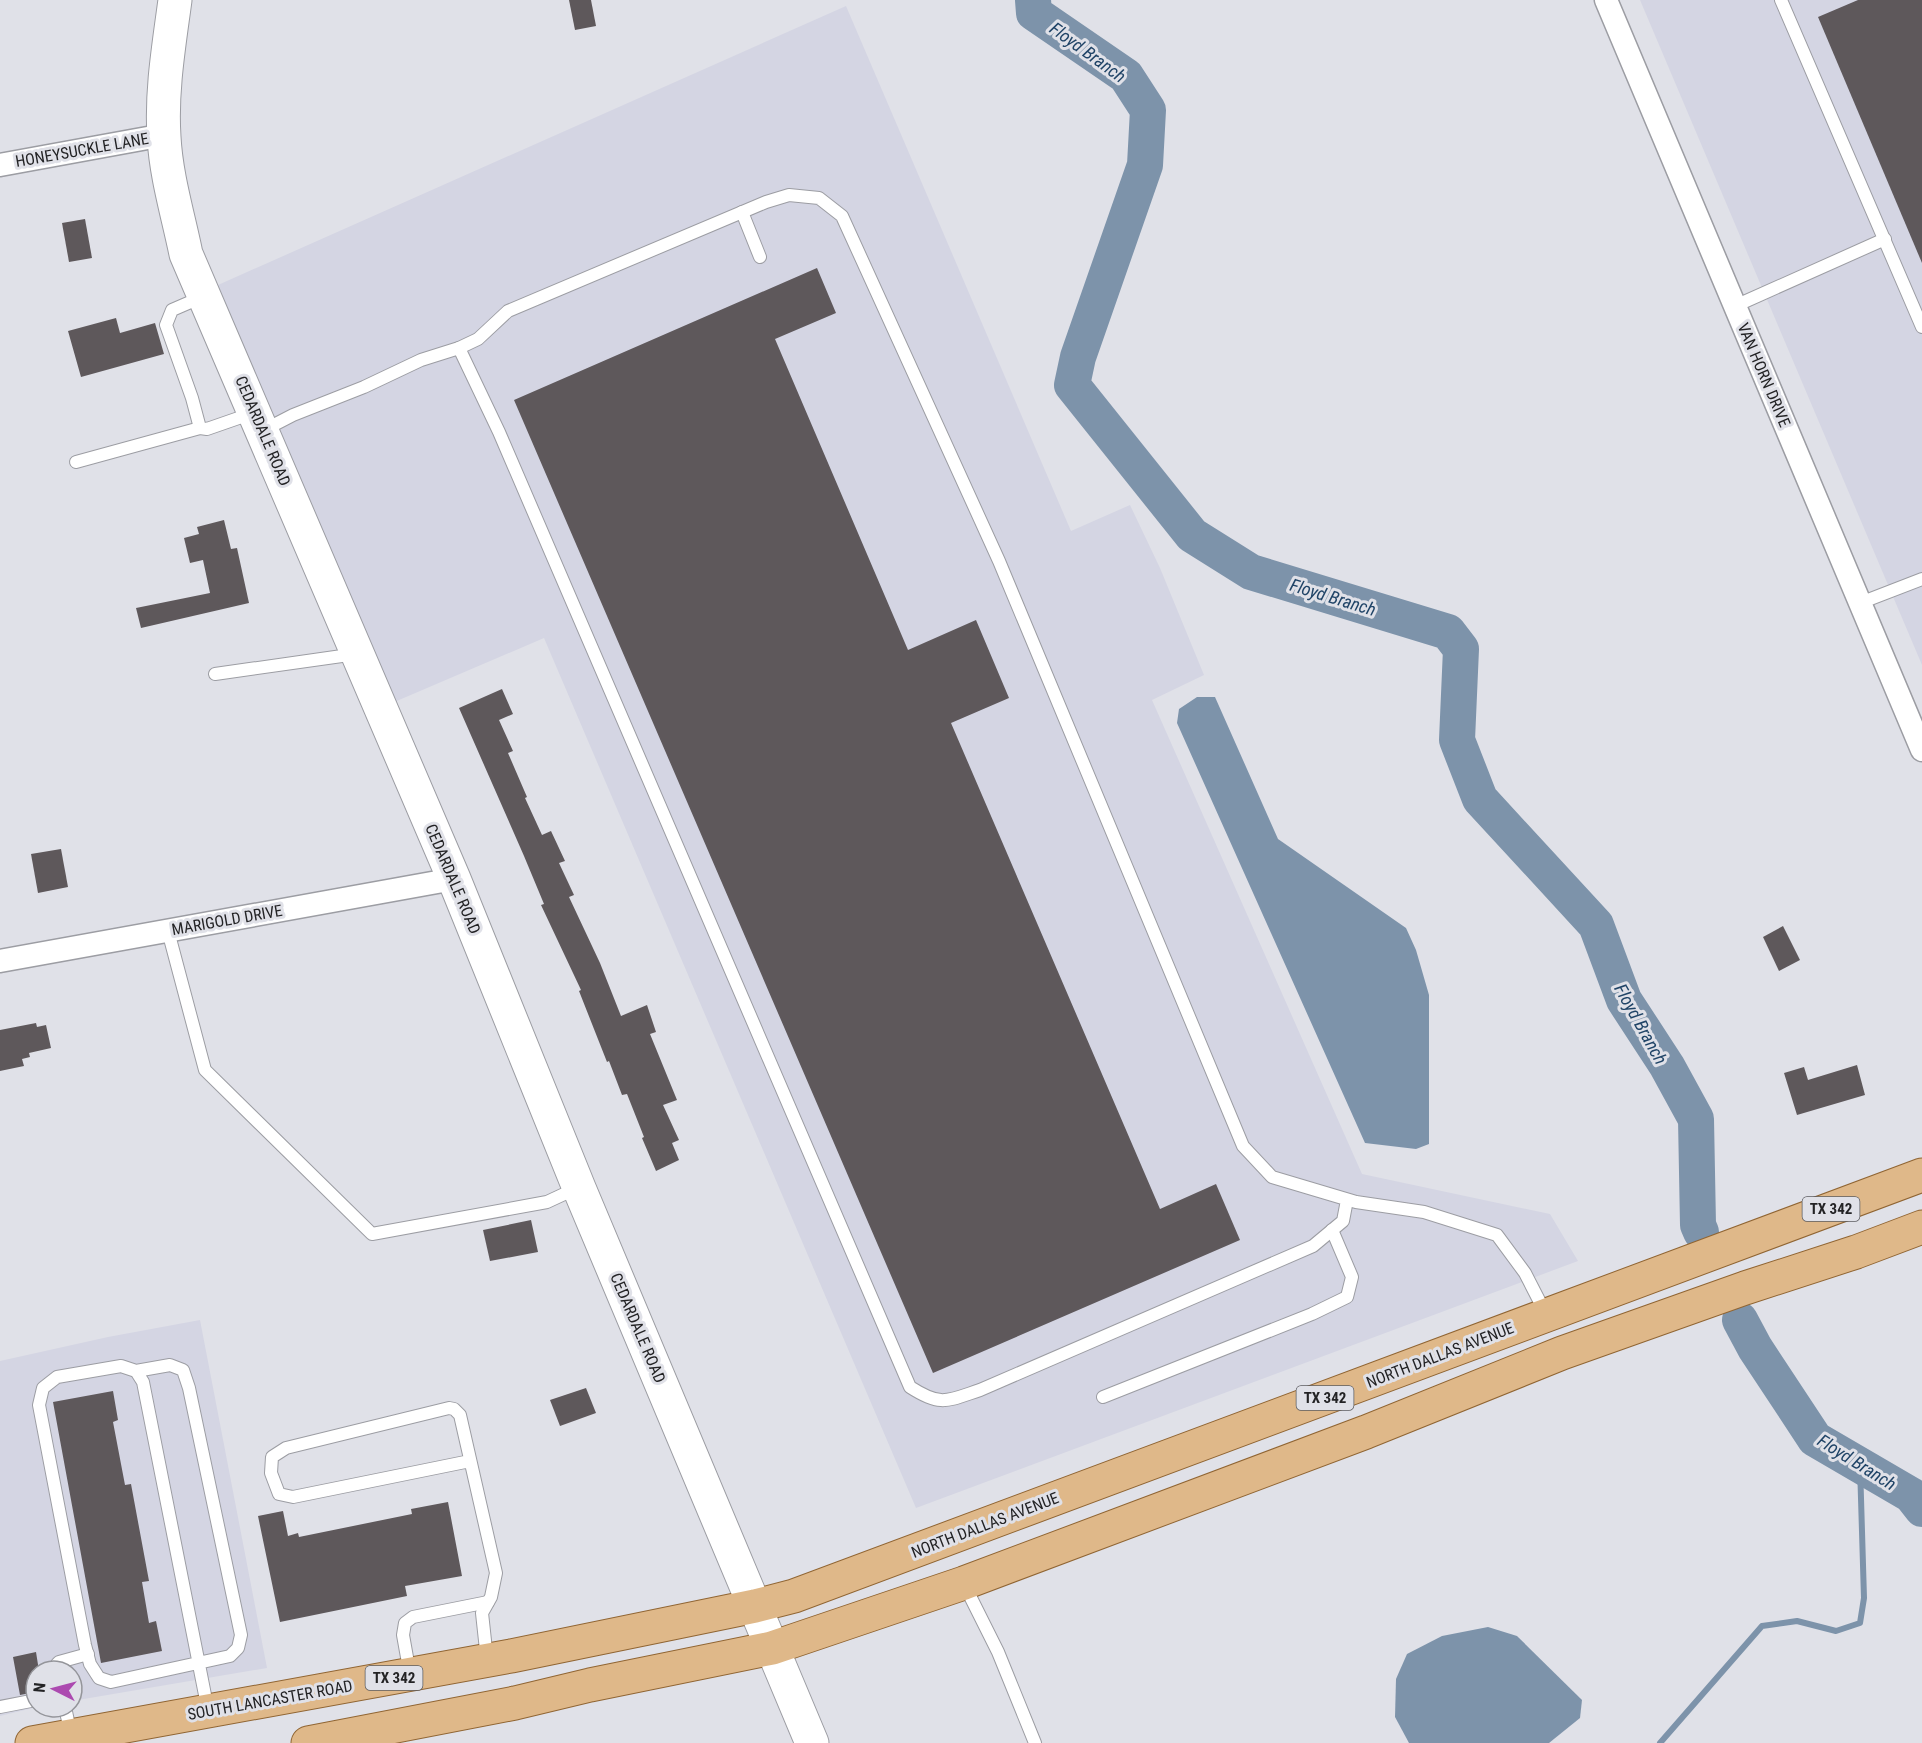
<svg xmlns="http://www.w3.org/2000/svg" width="1922" height="1743" font-family="'Roboto Condensed',sans-serif">
<rect width="100%" height="100%" fill="#e0e1e8"/>
<!-- built -->
<g fill="#d4d5e3">
<path d="M 1640,0 L 1922,0 L 1922,665 Z"/>
<path d="M 846,6 L 1071,531 L 1130,505 L 1160,568 L 1204,675 L 1152,700 L 1362,1174 L 1550,1214 L 1578,1261 L 916,1508 L 544,638 L 392,703 L 218,285 Z"/>
<path d="M 200,1320 L 267,1668 L 72,1701 L 72,1671 L 36,1671 L 37,1707 L 0,1716 L 0,1361 L 108,1337 Z"/>
</g>
<!-- water -->
<g fill="#7d93aa">
<path d="M 1197,697 L 1215,697 L 1278,839 L 1406,928 L 1416,950 L 1429,995 L 1429,1144 L 1416,1149 L 1365,1143 L 1177,723 L 1179,709 Z"/>
<path d="M 1488,1627 L 1517,1636 L 1582,1700 L 1580,1718 L 1549,1743 L 1409,1743 L 1395,1717 L 1396,1679 L 1407,1654 L 1442,1636 Z"/>
</g>
<g fill="none" stroke-linecap="round" stroke-linejoin="round">
<!-- stream -->
<path stroke="#7d93aa" stroke-width="6" d="M 1660,1743 L 1762,1626 L 1797,1621 L 1836,1631 L 1860,1623 L 1864,1598 L 1860,1465"/>
<!-- river -->
<g stroke="#7d93aa" stroke-width="36">
<path d="M 1033,0 L 1034,13 L 1126,76 L 1148,110 L 1145,165 L 1078,357 L 1072,385 L 1192,535 L 1251,572 L 1448,632 L 1461,649 L 1457,740 L 1480,799 L 1596,925 L 1624,1000 L 1667,1066 L 1696,1119 L 1698,1225 L 1701,1232"/>
<path d="M 1740,1320 L 1755,1348 L 1815,1439 L 1911,1495 L 1922,1509"/>
</g>
</g>
<!-- building -->
<g fill="#5e585b">
<path d="M 569,0 L 591,0 L 596,26 L 575,30 Z"/>
<path d="M 1858,0 L 1922,0 L 1922,263 L 1818,17 Z"/>
<path d="M 85,219 L 92,258 L 69,262 L 62,223 Z"/>
<path d="M 817,268 L 836,313 L 775,339 L 908,650 L 976,620 L 1009,698 L 951,723 L 1160,1209 L 1216,1184 L 1240,1240 L 933,1373 L 514,400 Z"/>
<path d="M 116,318 L 120,333 L 155,323 L 164,354 L 81,377 L 68,331 Z"/>
<path d="M 224,520 L 231,549 L 237,548 L 249,603 L 141,628 L 136,608 L 210,593 L 203,560 L 190,563 L 184,538 L 199,534 L 197,527 Z"/>
<path d="M 502,689 L 513,714 L 499,720 L 513,751 L 508,753 L 527,797 L 525,798 L 542,835 L 551,831 L 565,861 L 559,863 L 574,895 L 569,897 L 600,963 L 621,1016 L 647,1005 L 656,1032 L 650,1034 L 677,1100 L 663,1105 L 679,1140 L 672,1143 L 679,1160 L 656,1171 L 642,1138 L 644,1137 L 627,1094 L 622,1095 L 609,1061 L 607,1062 L 579,991 L 581,990 L 541,905 L 544,904 L 524,856 L 459,708 Z"/>
<path d="M 61,849 L 68,887 L 38,893 L 31,854 Z"/>
<path d="M 1783,926 L 1800,960 L 1779,971 L 1763,937 Z"/>
<path d="M 36,1023 L 37,1027 L 46,1025 L 51,1048 L 29,1053 L 30,1057 L 22,1059 L 24,1066 L 0,1071 L 0,1030 Z"/>
<path d="M 1857,1065 L 1865,1095 L 1797,1115 L 1784,1073 L 1804,1067 L 1808,1080 Z"/>
<path d="M 531,1220 L 538,1252 L 490,1261 L 483,1230 Z"/>
<path d="M 586,1388 L 596,1413 L 560,1426 L 550,1400 Z"/>
<path d="M 113,1391 L 118,1420 L 113,1422 L 125,1485 L 131,1484 L 149,1581 L 142,1582 L 149,1623 L 156,1621 L 162,1651 L 101,1663 L 53,1402 Z"/>
<path d="M 448,1502 L 462,1576 L 405,1586 L 407,1596 L 280,1622 L 258,1516 L 283,1511 L 288,1536 L 298,1533 L 299,1537 L 412,1514 L 411,1509 Z"/>
<path d="M 36,1652 L 39,1671 L 36,1671 L 36,1692 L 20,1695 L 13,1657 Z"/>
</g>
<g fill="none" stroke-linecap="round" stroke-linejoin="round">
<defs>
<g id="lane">
<path d="M 1781,0 L 1922,327"/>
<path d="M 742,212 L 760,257"/>
<path d="M 202,297 L 172,310 L 166,325 L 192,398 L 200,428 L 207,429 L 253,413"/>
<path d="M 1735,306 L 1885,239"/>
<path d="M 264,430 L 293,415 L 364,387 L 421,360 L 459,348"/>
<path d="M 76,462 L 200,428"/>
<path d="M 1860,603 L 1922,579"/>
<path d="M 215,674 L 356,654"/>
<path d="M 168,931 L 205,1070 L 372,1234 L 547,1202 L 577,1188"/>
<path d="M 1347,1200 L 1343,1221 L 1313,1246 L 980,1390 C 947,1401 941,1407 910,1387 L 499,432 L 459,348 L 478,339 L 508,311 L 766,202 L 789,195 L 819,198 L 842,216 L 999,561 L 1243,1146 L 1272,1177 L 1356,1202 L 1424,1212 L 1497,1235 L 1525,1273 L 1546,1314"/>
<path d="M 136,1371 L 170,1365 L 183,1370 L 189,1388 L 241,1635 L 238,1648 L 230,1656 L 111,1682 L 99,1678 L 90,1664 L 85,1645 L 39,1405 L 43,1388 L 57,1377 L 121,1366 L 136,1371 L 143,1382 L 208,1710"/>
<path d="M 1103,1397 L 1312,1314 L 1347,1297 L 1352,1277 L 1332,1230"/>
<path d="M 470,1461 L 293,1497 L 279,1494 L 271,1473 L 272,1457 L 286,1448 L 449,1408 L 454,1409 L 460,1415 L 496,1573 L 491,1597 L 482,1613 L 487,1659"/>
<path d="M 964,1584 L 998,1652 L 1035,1743"/>
<path d="M 57,1671 L 57,1664 L 59,1662 L 88,1654"/>
<path d="M 410,1674 L 403,1635 L 405,1623 L 413,1617 L 488,1602"/>
<path d="M 0,1707 L 36,1700"/>
<path d="M 65,1707 L 71,1735"/>
</g>
<g id="street">
<path d="M 1606,0 L 1922,750"/>
<path d="M 0,165 L 164,135"/>
<path d="M 0,961 L 454,879"/>
</g>
<path id="secondary" d="M 175,0 C 169,45 161,91 164,137 C 166,176 178,215 186,254 L 454,879 L 579,1188 L 812,1743"/>
<g id="primary">
<path d="M 32,1743 L 511,1656 L 755,1606 L 794,1596 L 1922,1175"/>
<path d="M 308,1743 L 515,1703 L 590,1685 L 772,1648 L 964,1583 L 1366,1432 L 1562,1353 L 1745,1288 L 1856,1252 L 1922,1227"/>
</g>
</defs>
<!-- lane casing -->
<use href="#lane" stroke="#9c9da3" stroke-width="14"/>
<!-- street casing -->
<use href="#street" stroke="#9c9da3" stroke-width="25"/>
<!-- secondary casing -->
<use href="#secondary" stroke="#9c9da3" stroke-width="35"/>
<!-- primary casing -->
<use href="#primary" stroke="#906533" stroke-width="35"/>
<!-- lane -->
<use href="#lane" stroke="#fff" stroke-width="12"/>
<!-- street -->
<use href="#street" stroke="#fff" stroke-width="22"/>
<!-- secondary -->
<use href="#secondary" stroke="#fff" stroke-width="33"/>
<!-- primary -->
<use href="#primary" stroke="#dfb889" stroke-width="33"/>
</g>
<g text-anchor="middle" dominant-baseline="central" stroke-width="6" stroke-linejoin="round" paint-order="stroke">
<!-- shield labels -->
<g fill="#e0e1e8" stroke="#5c5c60" stroke-width="1.5">
<rect x="1802.5" y="1197" width="57" height="24" rx="4.5"/>
<rect x="1296.5" y="1386" width="57" height="24" rx="4.5"/>
<rect x="365.5" y="1666" width="57" height="24" rx="4.5"/>
</g>
<g font-size="15" font-weight="bold" fill="#232325">
<text x="1831" y="1209">TX 342</text>
<text x="1325" y="1398">TX 342</text>
<text x="394" y="1678">TX 342</text>
</g>
<!-- street labels -->
<g font-size="16" fill="#232325" stroke="#e0e1e8">
<text transform="translate(82 150) rotate(-10)">HONEYSUCKLE LANE</text>
<text transform="translate(1764 375) rotate(67)">VAN HORN DRIVE</text>
<text transform="translate(263 431) rotate(67)">CEDARDALE ROAD</text>
<text transform="translate(453 879) rotate(67)">CEDARDALE ROAD</text>
<text transform="translate(227 920) rotate(-10)">MARIGOLD DRIVE</text>
<text transform="translate(638 1328) rotate(67)">CEDARDALE ROAD</text>
<text transform="translate(1440 1355) rotate(-21)">NORTH DALLAS AVENUE</text>
<text transform="translate(985 1525) rotate(-21)">NORTH DALLAS AVENUE</text>
<text transform="translate(270 1700) rotate(-10)">SOUTH LANCASTER ROAD</text>
</g>
<!-- water labels -->
<g font-size="18" font-style="italic" fill="#204467" stroke="#e0e1e8">
<text transform="translate(1088 52) rotate(36)">Floyd Branch</text>
<text transform="translate(1333 597) rotate(17)">Floyd Branch</text>
<text transform="translate(1641 1024) rotate(61)">Floyd Branch</text>
<text transform="translate(1857 1462) rotate(32)">Floyd Branch</text>
</g>
</g>
<!-- north arrow -->
<g transform="translate(54 1689) rotate(276)"><circle r="28" fill="#e0e1e8" stroke="#94959a" stroke-width="1.5"/>
<path d="M0-4.5L10 22L0 15L-10 22Z" fill="#ac4ab0"/>
<text y="-9" font-size="16" font-weight="bold" text-anchor="middle" fill="#232325">N</text>
</g>
</svg>
